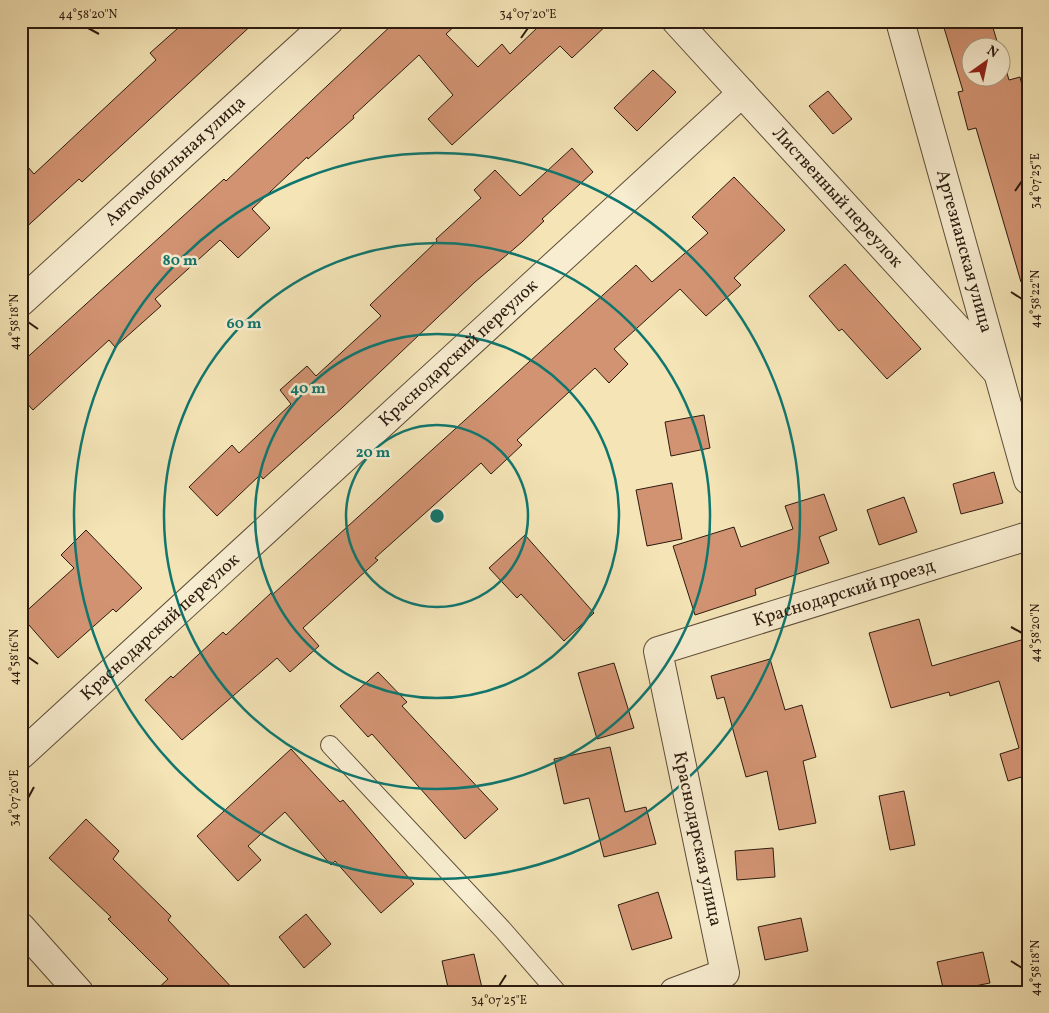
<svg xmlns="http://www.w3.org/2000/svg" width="1049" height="1013" font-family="Vollkorn,serif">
<rect width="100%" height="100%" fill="#f4e4b6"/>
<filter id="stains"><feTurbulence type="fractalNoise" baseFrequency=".004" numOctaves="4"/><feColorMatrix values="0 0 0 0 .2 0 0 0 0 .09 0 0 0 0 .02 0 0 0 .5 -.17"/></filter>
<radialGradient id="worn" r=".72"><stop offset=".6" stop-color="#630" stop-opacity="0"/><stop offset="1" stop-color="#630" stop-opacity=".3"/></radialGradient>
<!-- building -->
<g fill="#d29372" stroke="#2c1b0f">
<path d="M 186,21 L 256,21 L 82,182 L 79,179 L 21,232 L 21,159 L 34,174 L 156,60 L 150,53 Z"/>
<path d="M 396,21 L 460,21 L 446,34 L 478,67 L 502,44 L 510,54 L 540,25 L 536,21 L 611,21 L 572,58 L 560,46 L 452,145 L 428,119 L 453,95 L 419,55 L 353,116 L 354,118 L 308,159 L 307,157 L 252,209 L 270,228 L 238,258 L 220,240 L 155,299 L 161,306 L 115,347 L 109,340 L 33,410 L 21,397 L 21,363 L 224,179 L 226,181 Z"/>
<path d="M 942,21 L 991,21 L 999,48 L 972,48 L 972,78 L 1002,78 L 1002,56 L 1009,80 L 1020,77 L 1028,109 L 1028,281 L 1021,282 L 976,128 L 968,130 L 958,92 L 963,91 Z"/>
<path d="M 653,70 L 676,92 L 637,131 L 614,108 Z"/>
<path d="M 828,91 L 852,119 L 833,134 L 809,106 Z"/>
<path d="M 572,148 L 593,172 L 542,219 L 544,221 L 522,242 L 475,282 L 343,407 L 263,479 L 260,475 L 217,516 L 189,487 L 232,445 L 239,453 L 291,404 L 280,390 L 307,366 L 316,376 L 381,316 L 370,305 L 437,241 L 436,239 L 481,198 L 474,190 L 495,170 L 520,196 Z"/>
<path d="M 734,177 L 785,230 L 734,278 L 741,285 L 706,316 L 680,289 L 614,349 L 628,364 L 609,383 L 595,368 L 517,440 L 522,445 L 491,474 L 481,463 L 375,558 L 378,560 L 303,628 L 319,646 L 290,672 L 277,658 L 182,740 L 145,700 L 171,676 L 173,678 L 223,632 L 226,635 L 271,593 L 272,595 L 636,265 L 652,282 L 708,233 L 692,217 Z"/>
<path d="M 845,264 L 921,349 L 887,379 L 842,329 L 839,331 L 809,296 Z"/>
<path d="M 704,415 L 710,448 L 671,456 L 665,422 Z"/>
<path d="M 994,472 L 1003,503 L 961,514 L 953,484 Z"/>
<path d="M 672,483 L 682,539 L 647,546 L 636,490 Z"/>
<path d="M 824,494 L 837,530 L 819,537 L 829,563 L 755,589 L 756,595 L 695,615 L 673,546 L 734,527 L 741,547 L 793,529 L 785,506 Z"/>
<path d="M 904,497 L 917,532 L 879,545 L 867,510 Z"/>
<path d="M 86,530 L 142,588 L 116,612 L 113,609 L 58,658 L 21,616 L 74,568 L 61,555 Z"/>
<path d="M 525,535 L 594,613 L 564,641 L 521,594 L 517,598 L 489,568 Z"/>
<path d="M 919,619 L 932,666 L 1028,638 L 1028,775 L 1008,781 L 1000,754 L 1019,748 L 999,681 L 950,696 L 949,692 L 891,708 L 869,633 Z"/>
<path d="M 770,659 L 785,710 L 802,705 L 816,757 L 803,761 L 816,823 L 779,830 L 767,771 L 746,777 L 724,697 L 717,699 L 711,676 Z"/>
<path d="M 614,663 L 634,728 L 597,739 L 578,673 Z"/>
<path d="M 378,672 L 407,702 L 402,706 L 498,809 L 465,839 L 372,734 L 368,737 L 340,706 Z"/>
<path d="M 610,747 L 625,812 L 646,807 L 656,844 L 604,857 L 589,798 L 564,804 L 554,759 Z"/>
<path d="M 291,749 L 340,802 L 343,800 L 414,884 L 381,913 L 335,861 L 331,865 L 285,812 L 248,846 L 261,860 L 238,881 L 197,836 Z"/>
<path d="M 904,791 L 915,845 L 890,850 L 879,796 Z"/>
<path d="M 86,819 L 119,851 L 113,859 L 171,916 L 168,920 L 236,992 L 154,992 L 168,979 L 108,919 L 111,917 L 49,858 Z"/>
<path d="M 773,848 L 775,877 L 737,880 L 735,851 Z"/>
<path d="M 658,892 L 672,938 L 632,950 L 618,905 Z"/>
<path d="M 306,914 L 331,944 L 304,968 L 279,937 Z"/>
<path d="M 801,918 L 808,951 L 765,960 L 758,927 Z"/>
<path d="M 983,952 L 990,983 L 944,992 L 937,962 Z"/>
<path d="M 474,954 L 483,992 L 449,992 L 442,961 Z"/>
</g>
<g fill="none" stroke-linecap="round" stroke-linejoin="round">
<defs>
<path id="service" d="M 330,745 L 503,930 L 557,992"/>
<g id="minor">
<path id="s1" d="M 676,21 L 998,373"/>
<path id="s2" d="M 900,21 L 1028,480"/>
<path id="s3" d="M 21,302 L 329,21"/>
<path id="s4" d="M 21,755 L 742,93"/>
<path d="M 21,927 L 79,992"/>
<path id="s5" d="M 674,992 L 725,973 L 658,651 L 1028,536"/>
</g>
</defs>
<!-- service casing -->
<use href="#service" stroke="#5e4d39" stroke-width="20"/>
<!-- minor casing -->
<use href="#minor" stroke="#5e4d39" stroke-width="30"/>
<!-- service -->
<use href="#service" stroke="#f8edd0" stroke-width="18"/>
<!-- minor -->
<use href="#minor" stroke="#f8edd0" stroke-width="28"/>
</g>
<!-- ticks -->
<path fill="none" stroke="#2c1b0f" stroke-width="2" d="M 88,28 L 99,34M 521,38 L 528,28M 1015,191 L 1022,181M 1011,292 L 1022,299M 28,322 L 38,329M 1011,627 L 1022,633M 28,657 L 38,664M 28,798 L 34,787M 1011,961 L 1022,968M 499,986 L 506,975"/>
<!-- distance rings -->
<g fill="none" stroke="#0f766e" stroke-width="2.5">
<circle cx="437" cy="516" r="91"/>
<circle cx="437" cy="516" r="182"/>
<circle cx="437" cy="516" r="273"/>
<circle cx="437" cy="516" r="363"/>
</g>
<g text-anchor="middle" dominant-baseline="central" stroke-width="5" stroke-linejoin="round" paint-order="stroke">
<!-- street labels -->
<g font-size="18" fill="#2c1b0f" stroke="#f8edd0">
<text stroke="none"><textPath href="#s3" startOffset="209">Автомобильная улица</textPath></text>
<text stroke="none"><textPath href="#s1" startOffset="239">Лиственный переулок</textPath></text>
<text stroke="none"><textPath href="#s2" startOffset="239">Артезианская улица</textPath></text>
<text stroke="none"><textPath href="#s4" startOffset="594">Краснодарский переулок</textPath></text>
<text stroke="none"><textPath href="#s5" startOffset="578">Краснодарский проезд</textPath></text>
<text stroke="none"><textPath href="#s4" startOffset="189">Краснодарский переулок</textPath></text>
<text transform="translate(697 839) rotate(78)">Краснодарская улица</text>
</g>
</g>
<circle cx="437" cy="516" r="8" fill="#0f766e" stroke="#f8edd0" stroke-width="2.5"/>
<g font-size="15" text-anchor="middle" font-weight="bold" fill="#0f766e" stroke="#f8edd0" stroke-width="5" stroke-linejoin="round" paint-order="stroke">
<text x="180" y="265">80 m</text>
<text x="244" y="328">60 m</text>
<text x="308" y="393">40 m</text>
<text x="373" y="457">20 m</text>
</g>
<!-- margin -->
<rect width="1049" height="1013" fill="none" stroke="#f4e4b6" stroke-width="55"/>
<!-- north arrow -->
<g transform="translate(986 62) rotate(33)"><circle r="24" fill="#f8edd0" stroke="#a69983"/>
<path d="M0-4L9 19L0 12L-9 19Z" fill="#8f2418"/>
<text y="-8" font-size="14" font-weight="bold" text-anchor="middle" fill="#2c1b0f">N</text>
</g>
<rect x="28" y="28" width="994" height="958" fill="none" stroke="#2c1b0f" stroke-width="2"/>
<g font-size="12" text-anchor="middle" fill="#2c1b0f">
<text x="88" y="18">44°58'20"N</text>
<text x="528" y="18">34°07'20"E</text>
<text transform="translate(1035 181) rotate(-90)" y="4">34°07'25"E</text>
<text transform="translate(1035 299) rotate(-90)" y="4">44°58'22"N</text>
<text transform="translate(14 322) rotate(-90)" y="4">44°58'18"N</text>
<text transform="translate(1035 633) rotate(-90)" y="4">44°58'20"N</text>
<text transform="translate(14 657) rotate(-90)" y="4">44°58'16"N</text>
<text transform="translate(14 798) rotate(-90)" y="4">34°07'20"E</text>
<text transform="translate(1035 968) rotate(-90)" y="4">44°58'18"N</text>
<text x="499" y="1004">34°07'25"E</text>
</g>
<rect width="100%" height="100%" filter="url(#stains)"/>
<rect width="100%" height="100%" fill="url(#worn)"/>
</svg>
